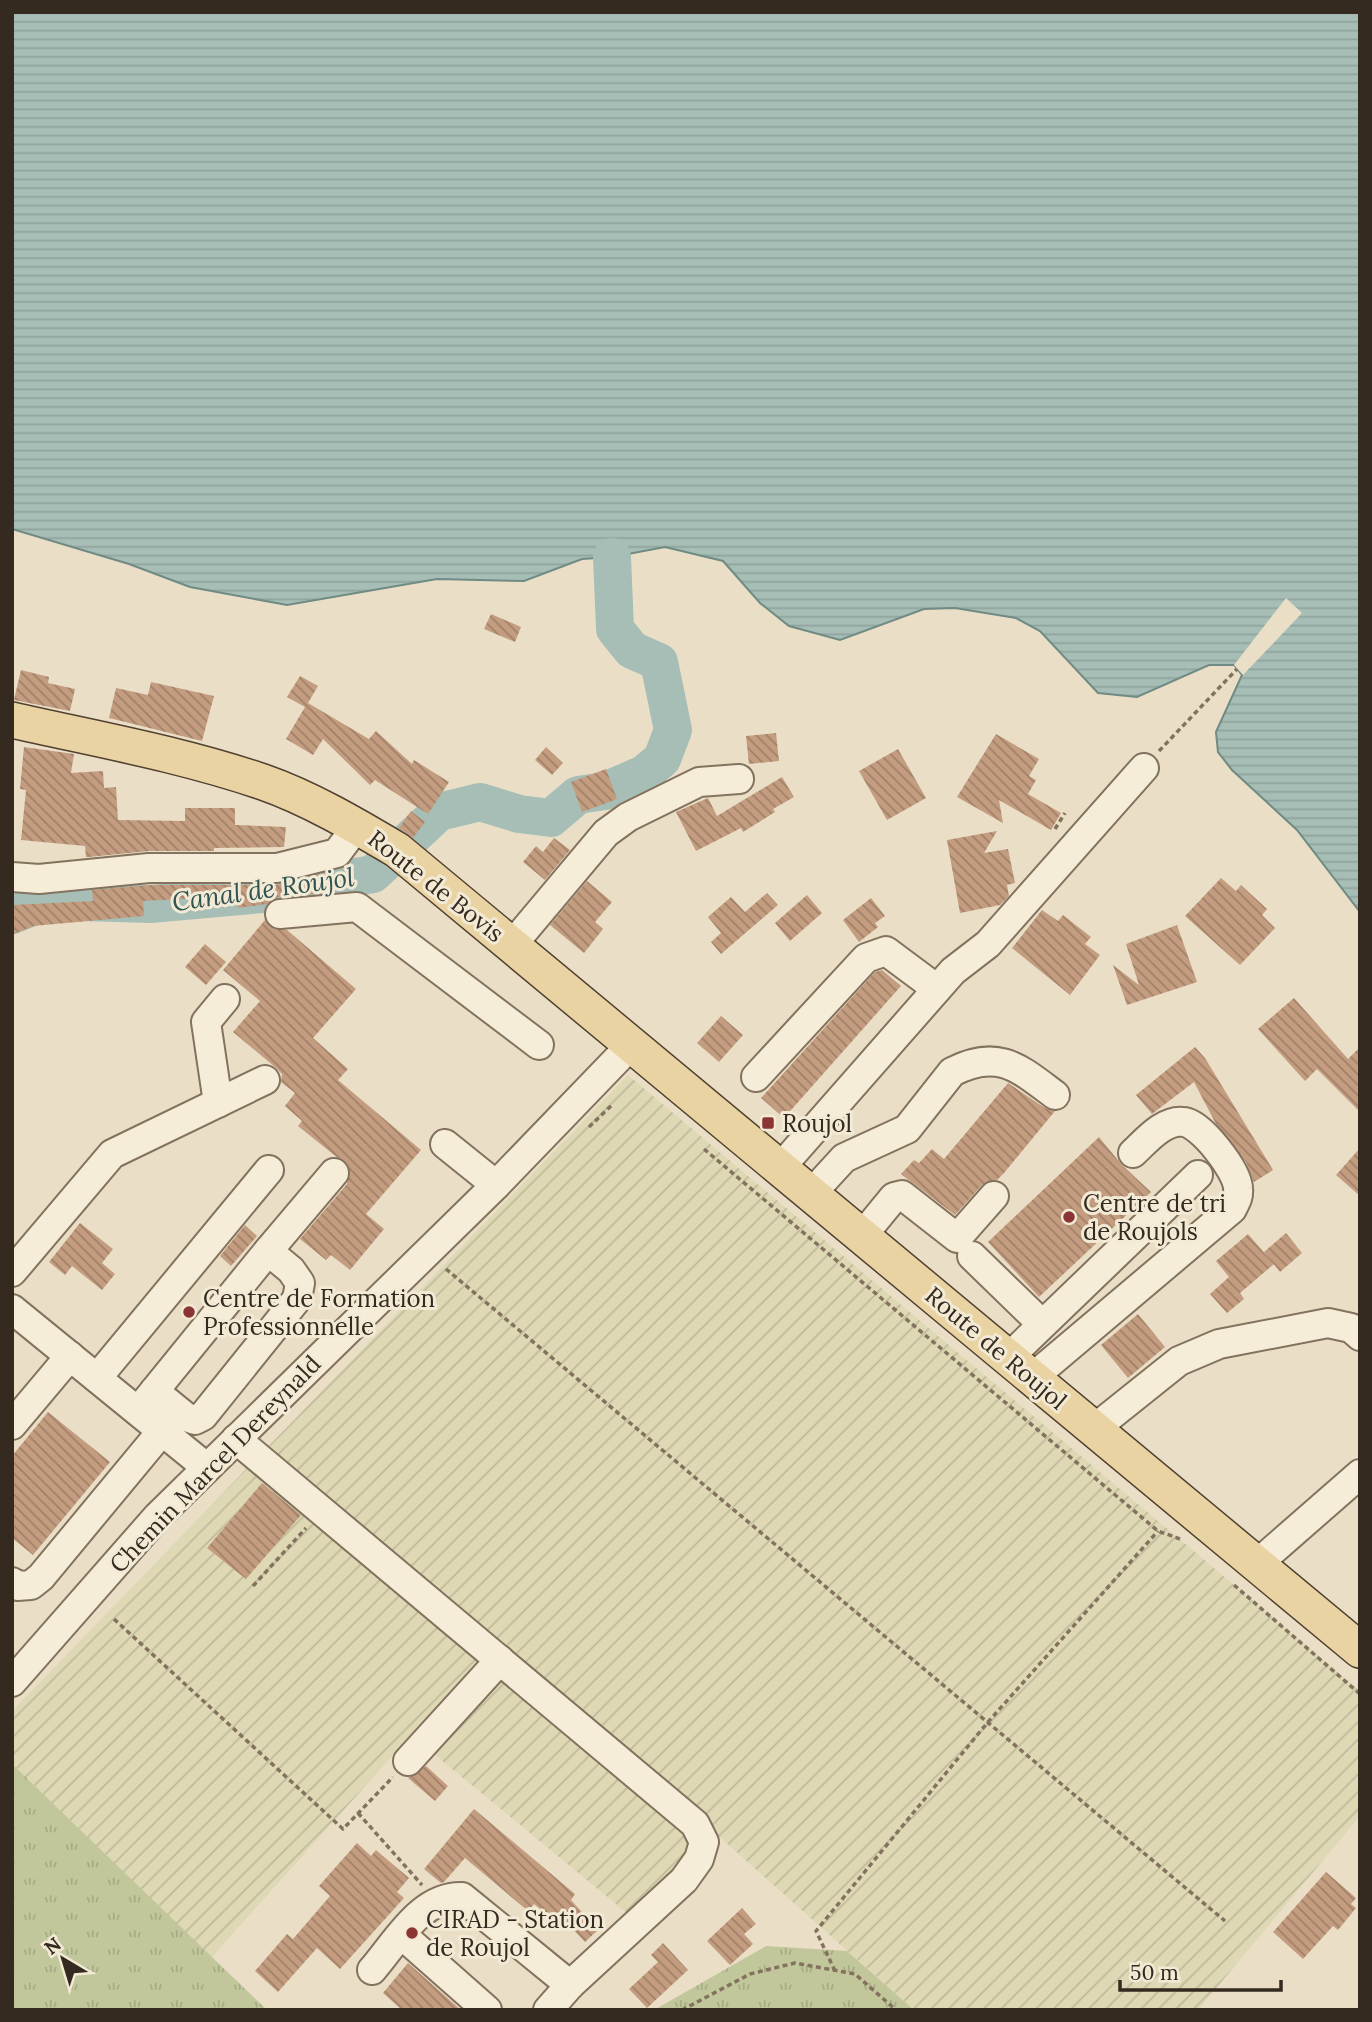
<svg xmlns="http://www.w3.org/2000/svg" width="1372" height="2022" font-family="Lora,serif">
<defs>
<pattern id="farmland-furrows" width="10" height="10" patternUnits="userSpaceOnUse" patternTransform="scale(1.75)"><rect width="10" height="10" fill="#ded8b4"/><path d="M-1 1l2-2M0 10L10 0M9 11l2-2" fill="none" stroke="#bfba9a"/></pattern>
<pattern id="grass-tufts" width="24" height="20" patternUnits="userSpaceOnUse" patternTransform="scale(1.75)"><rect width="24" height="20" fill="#c1c79b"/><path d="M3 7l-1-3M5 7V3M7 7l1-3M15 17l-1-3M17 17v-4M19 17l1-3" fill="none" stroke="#a6ab85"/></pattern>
<pattern id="water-rules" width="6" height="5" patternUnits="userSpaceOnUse" patternTransform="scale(1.75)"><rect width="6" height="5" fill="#a7beb7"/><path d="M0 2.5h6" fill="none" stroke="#90a39d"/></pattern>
<pattern id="building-back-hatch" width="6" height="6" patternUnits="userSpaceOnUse" patternTransform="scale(1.75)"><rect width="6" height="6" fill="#c49d80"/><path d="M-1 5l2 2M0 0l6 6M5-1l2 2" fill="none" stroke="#a08068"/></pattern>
</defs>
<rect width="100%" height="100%" fill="#eadfc6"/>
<!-- farmland -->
<path fill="url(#farmland-furrows)" d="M 628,1075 L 1360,1691 L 1360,1816 L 1198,2010 L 914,2010 L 713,1831 L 633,1918 L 411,1735 L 211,1958 L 12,1764 L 12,1711 Z"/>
<!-- grass -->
<g fill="url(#grass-tufts)">
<path d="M 12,1764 L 267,2010 L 12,2010 Z"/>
<path d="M 766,1946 L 847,1951 L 914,2010 L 654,2010 Z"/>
</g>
<!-- water -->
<path fill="url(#water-rules)" stroke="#6f8b84" stroke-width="2" d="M 12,12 L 1360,12 L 1360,912 L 1297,830 L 1232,770 L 1218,752 L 1216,732 L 1242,675 L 1234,665 L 1209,665 L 1137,697 L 1098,693 L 1040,631 L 1016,618 L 955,608 L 924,609 L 840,640 L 789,626 L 760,603 L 723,561 L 665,547 L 612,557 L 582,559 L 524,581 L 437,579 L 287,605 L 190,587 L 129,564 L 12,529 Z"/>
<!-- pier -->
<path fill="#eadfc6" d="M 1286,598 L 1302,613 L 1243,675 L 1234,665 Z"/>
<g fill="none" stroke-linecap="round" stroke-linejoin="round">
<!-- river -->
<path stroke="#a7beb7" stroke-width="38" d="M 12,915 L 48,901 L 150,904 L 263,894 L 373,874 L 439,812 L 480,802 L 519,814 L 551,818 L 578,795 L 605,791 L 644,774 L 662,759 L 673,730 L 659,662 L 632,650 L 615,629 L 612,557"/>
</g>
<!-- building -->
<g fill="url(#building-back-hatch)">
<path d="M 491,614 L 521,627 L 515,642 L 484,629 Z"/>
<path d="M 21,670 L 49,677 L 48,683 L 75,689 L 70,711 L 14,700 Z"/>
<path d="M 300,676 L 318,686 L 308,703 L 369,739 L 376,731 L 412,764 L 414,760 L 449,782 L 428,814 L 375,780 L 370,785 L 323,739 L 313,755 L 286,739 L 305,707 L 287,697 Z"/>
<path d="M 151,682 L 214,696 L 202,741 L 109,718 L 116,688 L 148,695 Z"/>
<path d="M 776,733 L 779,761 L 749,764 L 746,736 Z"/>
<path d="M 996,734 L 1039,759 L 1029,776 L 1036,780 L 1028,794 L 1061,813 L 1051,830 L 999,800 L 1003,823 L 957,797 Z"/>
<path d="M 24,747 L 74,754 L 71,773 L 103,771 L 104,788 L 116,787 L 118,820 L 185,821 L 185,808 L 235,808 L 235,825 L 286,827 L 284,847 L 214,848 L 214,851 L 149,851 L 89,857 L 86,857 L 85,846 L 21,840 L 26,790 L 20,789 Z"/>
<path d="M 546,747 L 563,763 L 552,775 L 535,760 Z"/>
<path d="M 898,749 L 926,798 L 887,820 L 859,771 Z"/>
<path d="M 606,769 L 617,799 L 582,812 L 571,782 Z"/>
<path d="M 782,777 L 794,797 L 773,809 L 775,812 L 743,832 L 741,828 L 696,851 L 676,812 L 708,798 L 717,816 Z"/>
<path d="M 411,811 L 425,822 L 413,838 L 399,828 Z"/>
<path d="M 997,831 L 984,853 L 1008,849 L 1015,883 L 1007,885 L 1009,896 L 1000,905 L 960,913 L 947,840 Z"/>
<path d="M 554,838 L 570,850 L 545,880 L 523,862 L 536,846 L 543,852 Z"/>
<path d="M 325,873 L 328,893 L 278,897 L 267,904 L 238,908 L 237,896 L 143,901 L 144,916 L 33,926 L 12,935 L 12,905 L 93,901 L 92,890 L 150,885 L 277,885 Z"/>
<path d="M 1221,878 L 1236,891 L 1241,885 L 1267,909 L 1262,915 L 1275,928 L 1240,965 L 1185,916 Z"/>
<path d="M 587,881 L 612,902 L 595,922 L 603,929 L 584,953 L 550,925 Z"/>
<path d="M 767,893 L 778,905 L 721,954 L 711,942 L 721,933 L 708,917 L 731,897 L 745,912 Z"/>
<path d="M 807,895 L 822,913 L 790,941 L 775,923 Z"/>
<path d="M 871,898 L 885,916 L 875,923 L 878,927 L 859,942 L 843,920 Z"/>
<path d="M 1042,910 L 1058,921 L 1063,915 L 1091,937 L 1085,944 L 1100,955 L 1070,995 L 1012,948 Z"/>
<path d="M 265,920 L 274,929 L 287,930 L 356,989 L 313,1038 L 348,1069 L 338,1080 L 421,1150 L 366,1214 L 384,1229 L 350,1270 L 331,1255 L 326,1260 L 300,1239 L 347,1184 L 349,1167 L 298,1126 L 302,1121 L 285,1106 L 295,1093 L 281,1082 L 282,1074 L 275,1067 L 233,1032 L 260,1001 L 223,970 Z"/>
<path d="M 1177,925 L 1197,982 L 1127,1005 L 1113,965 L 1139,985 L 1126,944 Z"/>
<path d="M 205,944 L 226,962 L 206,985 L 185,967 Z"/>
<path d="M 882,970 L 901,986 L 784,1118 L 761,1098 L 875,972 Z"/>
<path d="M 1294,998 L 1348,1059 L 1360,1047 L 1360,1112 L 1317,1069 L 1305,1081 L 1258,1029 Z"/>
<path d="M 721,1016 L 743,1035 L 719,1062 L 697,1043 Z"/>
<path d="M 1195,1047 L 1205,1058 L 1273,1170 L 1254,1182 L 1246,1162 L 1216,1124 L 1194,1082 L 1152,1114 L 1136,1095 Z"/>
<path d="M 1008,1083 L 1045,1108 L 1055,1111 L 1004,1173 L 997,1180 L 982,1185 L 955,1215 L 901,1174 L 914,1160 L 919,1163 L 932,1149 L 944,1159 Z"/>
<path d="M 1099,1137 L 1121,1164 L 1151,1192 L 1039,1297 L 988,1242 Z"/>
<path d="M 1360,1148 L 1360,1196 L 1336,1175 Z"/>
<path d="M 80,1223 L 113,1249 L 102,1263 L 115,1274 L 102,1290 L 72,1266 L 65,1275 L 49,1262 Z"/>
<path d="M 245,1225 L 257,1236 L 231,1266 L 220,1256 Z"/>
<path d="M 1286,1233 L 1302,1253 L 1280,1272 L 1264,1252 Z"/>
<path d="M 1248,1234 L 1274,1264 L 1240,1293 L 1244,1299 L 1227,1313 L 1210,1294 L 1229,1277 L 1216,1261 Z"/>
<path d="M 1138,1314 L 1165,1347 L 1128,1378 L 1101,1345 Z"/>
<path d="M 48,1412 L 110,1462 L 33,1555 L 12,1538 L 12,1456 Z"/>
<path d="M 262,1483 L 301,1515 L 246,1579 L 207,1548 Z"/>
<path d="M 426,1766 L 448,1786 L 435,1801 L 408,1778 Z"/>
<path d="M 474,1809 L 575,1894 L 571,1900 L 598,1930 L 585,1942 L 569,1925 L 565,1930 L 534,1904 L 528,1911 L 465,1858 L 444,1882 L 441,1883 L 424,1869 Z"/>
<path d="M 357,1843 L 371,1856 L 376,1850 L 409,1878 L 397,1892 L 404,1898 L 340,1969 L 317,1948 L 278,1992 L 255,1971 L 287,1934 L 293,1939 L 330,1896 L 319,1886 Z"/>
<path d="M 1326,1872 L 1356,1898 L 1351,1904 L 1356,1908 L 1338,1930 L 1333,1926 L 1303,1959 L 1273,1932 Z"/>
<path d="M 742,1908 L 756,1924 L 744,1934 L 753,1944 L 730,1965 L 707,1941 Z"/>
<path d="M 663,1943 L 688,1970 L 647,2008 L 629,1989 L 658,1962 L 651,1955 Z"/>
<path d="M 408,1963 L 426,1979 L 461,2010 L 402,2010 L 383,1993 Z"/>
</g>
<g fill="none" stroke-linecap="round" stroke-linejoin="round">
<defs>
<g id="minor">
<path d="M 12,877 L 39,879 L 149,868 L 277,868 L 337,853 L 357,826"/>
<path d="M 280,914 L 357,907 L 539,1045"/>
<path d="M 512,945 L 606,833 L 628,817 L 699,782 L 739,779"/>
<path d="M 756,1077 L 866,958 L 886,951 L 937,989"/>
<path d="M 218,1103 L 206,1022 L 225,999"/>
<path d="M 445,1144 L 496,1185"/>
<path d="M 780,1168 L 953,971 L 988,944 L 1144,768"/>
<path d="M 811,1194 L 844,1158 L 907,1129 L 952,1072 C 998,1048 1019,1068 1055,1095"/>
<path d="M 862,1236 L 894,1197 L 902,1195 L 957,1238 L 994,1196"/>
<path d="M 268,1251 L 334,1173"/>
<path d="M 972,1256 L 1042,1324"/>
<path d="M 12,1272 L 112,1154 L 265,1080"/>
<path d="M 12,1309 L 206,1467"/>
<path d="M 1008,1358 L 1198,1175"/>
<path d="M 97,1378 L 269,1170"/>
<path d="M 1032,1378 L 1232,1209 C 1236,1201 1239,1197 1238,1188 C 1237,1170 1201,1124 1184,1122 C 1164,1119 1146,1141 1133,1153"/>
<path d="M 138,1411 L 268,1251 L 291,1270 L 300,1283 L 297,1299 L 203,1416 L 195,1420 L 186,1417 L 154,1391"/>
<path d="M 12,1425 L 70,1356"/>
<path d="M 1094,1429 L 1179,1361 L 1219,1344 L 1328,1323 L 1351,1328 L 1360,1336"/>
<path d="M 236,1439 L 695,1824 L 704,1842 L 699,1859 L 684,1880 L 570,1985 L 462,1897 C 421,1896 397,1941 372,1970"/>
<path d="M 1257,1564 L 1360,1474"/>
<path d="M 12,1582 L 17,1586 L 31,1585 L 41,1577 L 162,1431"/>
<path d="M 12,1682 L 157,1517 L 496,1185 L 632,1044"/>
<path d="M 408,1761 L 500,1660"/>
<path d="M 402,1935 L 487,2010"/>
<path d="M 548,2010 L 570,1985"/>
</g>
<path id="major" d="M 12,720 C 96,739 181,754 263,782 C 309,798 355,825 397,850 L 1360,1650"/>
</defs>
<!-- minor casing -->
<use href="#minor" stroke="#83725e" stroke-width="32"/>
<!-- major casing -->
<use href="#major" stroke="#514031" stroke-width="38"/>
<!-- path -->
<g stroke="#83725e" stroke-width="3.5" stroke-dasharray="5 3.5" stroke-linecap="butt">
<path d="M 1159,751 L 1237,669"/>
<path d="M 1055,829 L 1065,813"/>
<path d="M 589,1127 L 613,1104"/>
<path d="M 704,1149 L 1158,1531 L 1180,1539"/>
<path d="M 446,1269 L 1225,1921"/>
<path d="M 1234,1585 L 1360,1694"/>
<path d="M 253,1586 L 306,1528"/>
<path d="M 114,1619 L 343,1829 L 393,1777"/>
<path d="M 358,1813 L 422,1885"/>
<path d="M 835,1971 L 816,1931 L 988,1722 L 1158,1531"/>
<path d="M 682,2010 L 750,1974 L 795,1963 L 855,1974 L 896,2010"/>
</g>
<!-- minor -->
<use href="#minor" stroke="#f5edd8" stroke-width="28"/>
<!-- major -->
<use href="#major" stroke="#e9d3a2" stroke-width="35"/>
</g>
<!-- markers -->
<g fill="#8c3434" stroke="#f2ead5" stroke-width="2.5">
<rect x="761" y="1116" width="14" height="14" rx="3.5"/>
<circle cx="1069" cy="1217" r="7"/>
<circle cx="189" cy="1312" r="7"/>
<circle cx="412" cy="1933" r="7"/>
</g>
<g text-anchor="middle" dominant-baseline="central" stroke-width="6" stroke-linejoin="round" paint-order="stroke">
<!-- street labels -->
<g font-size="24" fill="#352a20" stroke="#f2ead5">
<text transform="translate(436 886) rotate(38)">Route de Bovis</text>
<text transform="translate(996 1348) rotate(40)">Route de Roujol</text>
<text transform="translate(215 1464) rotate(-46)">Chemin Marcel Dereynald</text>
</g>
<!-- poi labels -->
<g font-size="24" fill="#352a20" stroke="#f2ead5" text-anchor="start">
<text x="782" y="1123">Roujol</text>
<text x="1083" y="1203">Centre de tri<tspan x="1083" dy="28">de Roujols</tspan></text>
<text x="203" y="1298">Centre de Formation<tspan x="203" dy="28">Professionnelle</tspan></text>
<text x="426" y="1919">CIRAD - Station<tspan x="426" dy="28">de Roujol</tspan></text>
</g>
<!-- water labels -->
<g font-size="26" font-style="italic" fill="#315351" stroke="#f2ead5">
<text transform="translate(263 889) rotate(-8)">Canal de Roujol</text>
</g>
</g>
<!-- border -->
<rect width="1372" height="2022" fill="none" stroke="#352a20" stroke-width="28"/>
<!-- north arrow -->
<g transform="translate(63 1959) rotate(322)" stroke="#f2ead5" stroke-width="5" paint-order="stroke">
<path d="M0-5L12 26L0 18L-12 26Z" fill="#352a20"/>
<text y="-10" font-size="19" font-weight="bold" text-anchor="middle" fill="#352a20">N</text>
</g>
<!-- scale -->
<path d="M1120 1980v10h161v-10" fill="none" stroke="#352a20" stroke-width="3.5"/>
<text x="1130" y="1980" font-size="21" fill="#352a20" stroke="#f2ead5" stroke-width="5" paint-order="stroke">50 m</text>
</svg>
